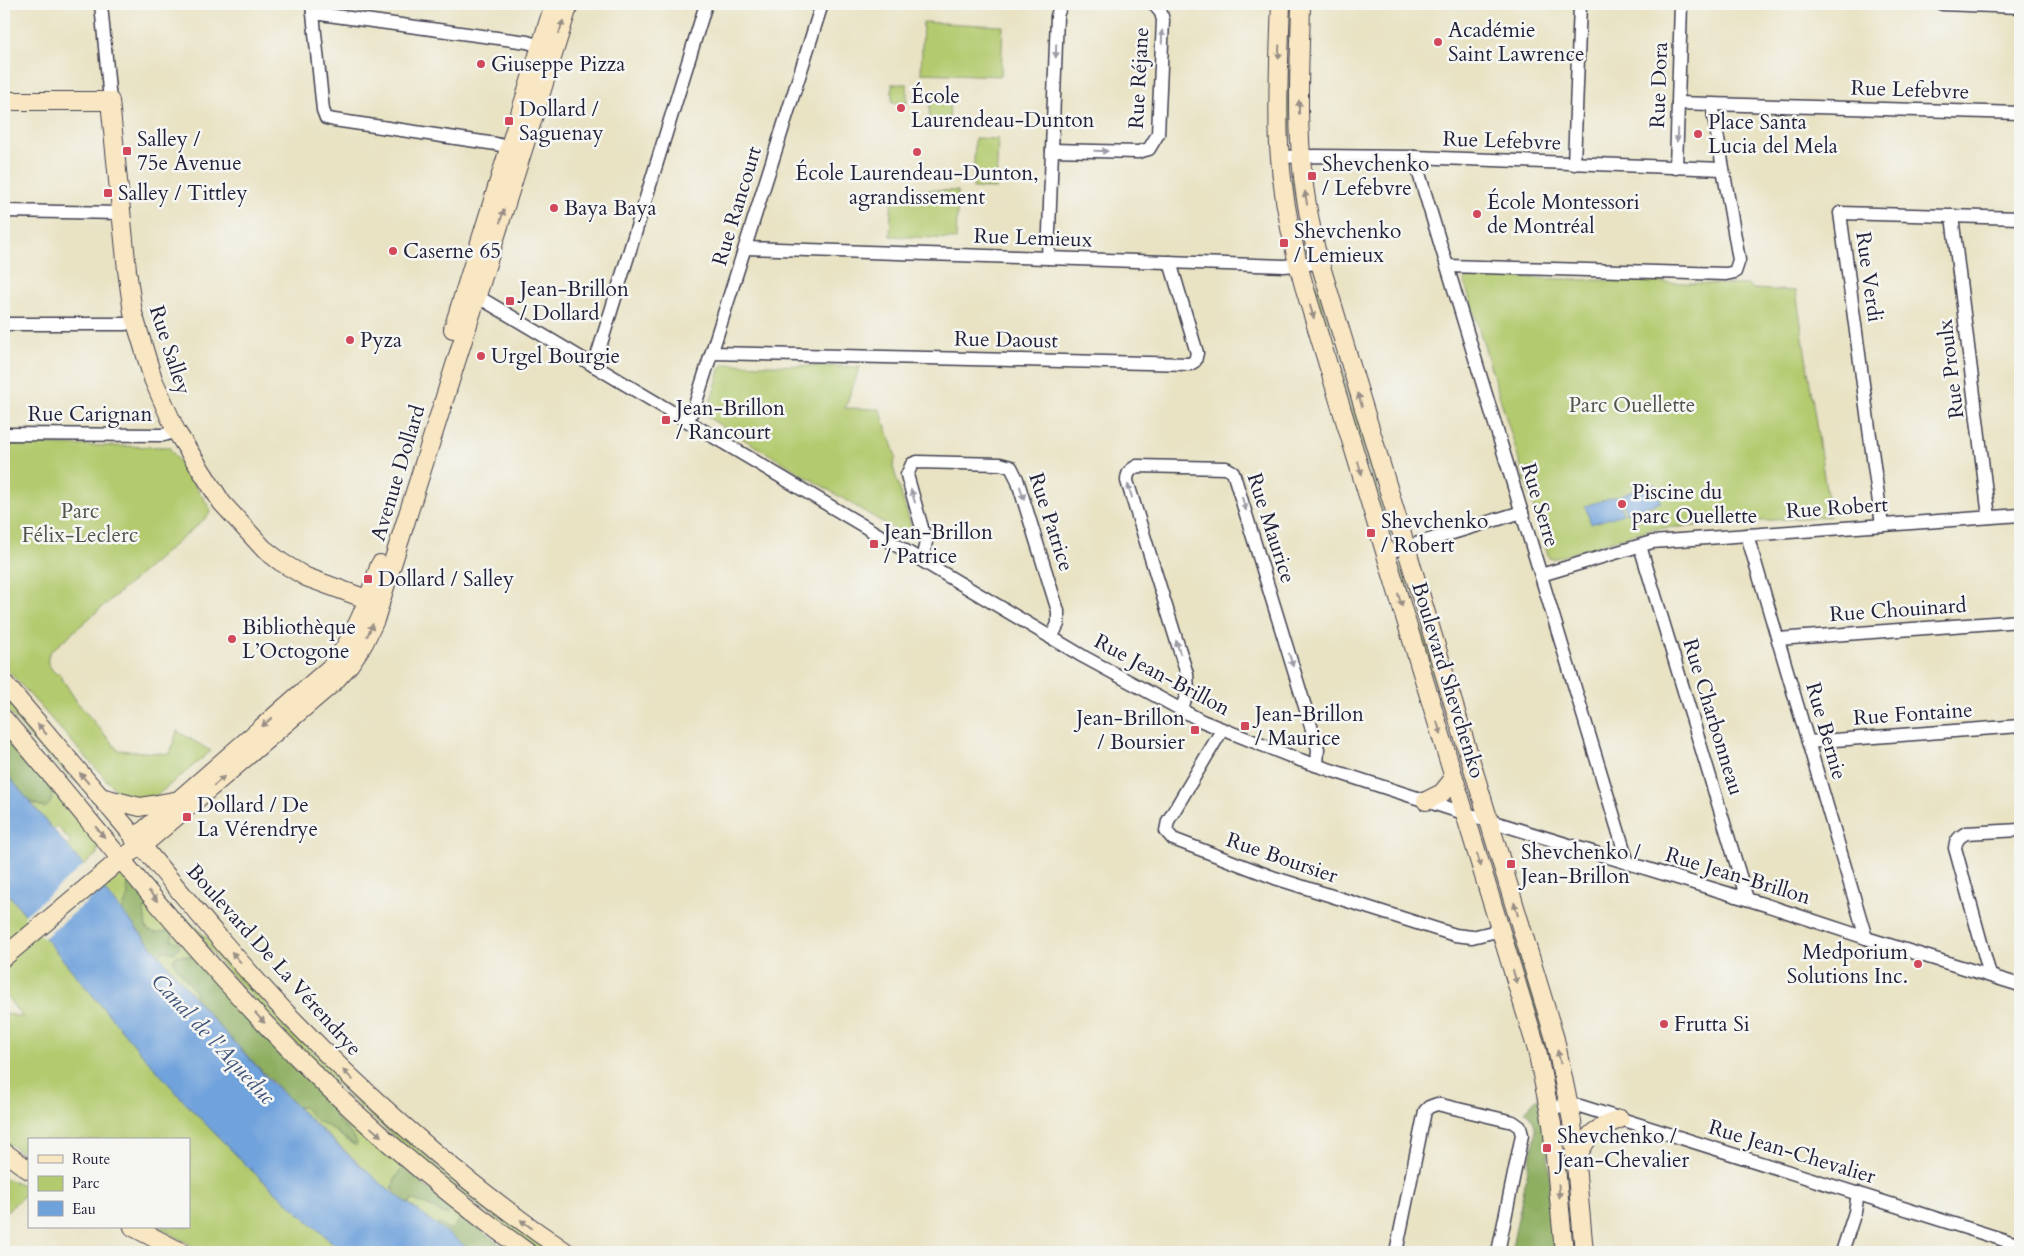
<svg xmlns="http://www.w3.org/2000/svg" width="2024" height="1256" font-family="Cardo,serif">
<rect width="100%" height="100%" fill="#f6f6f2"/>
<filter id="ink" filterUnits="userSpaceOnUse"><feTurbulence type="fractalNoise" baseFrequency=".02" numOctaves="2"/><feDisplacementMap in="SourceGraphic" scale="10" xChannelSelector="R" yChannelSelector="G"/><feConvolveMatrix kernelMatrix="1 2 1 2 8 2 1 2 1" color-interpolation-filters="sRGB"/></filter>
<filter id="wash" filterUnits="userSpaceOnUse"><feTurbulence type="fractalNoise" baseFrequency=".0096" numOctaves="4" result="noise"/><feDisplacementMap in="SourceGraphic" scale="20" xChannelSelector="R" yChannelSelector="G"/><feGaussianBlur stdDeviation="1.12" result="paint"/><feColorMatrix in="noise" values="0 0 0 0 0 0 0 0 0 0 0 0 0 0 0 0 0 1.4 0 .05"/><feComposite in="paint" operator="in"/></filter>
<g filter="url(#wash)">
<rect width="100%" height="100%" fill="#e9e3c4"/>
<!-- green -->
<g fill="#b3ca6e" stroke="#6a7654">
<path d="M 1290,4 L 1293,4 L 1290,88 L 1291,138 L 1288,139 L 1287,98 Z"/>
<path d="M 923,22 L 1003,26 L 1001,76 L 921,73 Z"/>
<rect x="892" y="84" width="15" height="19"/>
<path d="M 930,91 L 950,92 L 949,128 L 929,127 Z"/>
<path d="M 975,138 L 998,139 L 996,189 L 973,188 Z"/>
<path d="M 1290,171 L 1294,171 L 1307,249 L 1304,250 Z"/>
<path d="M 892,189 L 958,191 L 956,239 L 890,236 Z"/>
<path d="M 1468,276 L 1748,285 L 1752,289 L 1796,291 L 1830,516 L 1651,529 L 1553,559 L 1549,558 L 1464,280 Z"/>
<path d="M 1312,283 L 1316,283 L 1392,534 L 1389,535 Z"/>
<path d="M 725,364 L 860,367 L 845,408 L 880,409 L 896,457 L 893,467 L 913,533 L 911,536 L 907,537 L 707,417 L 707,413 L 721,367 Z"/>
<path d="M 4,444 L 169,447 L 210,508 L 210,512 L 208,516 L 50,652 C 45,662 49,666 56,674 L 58,672 L 77,702 L 118,750 L 170,754 L 177,731 L 211,751 L 155,797 L 142,800 L 118,793 L 4,666 Z"/>
<path d="M 1402,565 L 1457,741 L 1456,742 L 1440,701 L 1398,566 Z"/>
<path d="M 4,696 L 77,783 L 40,749 L 4,706 Z"/>
<path d="M 49,785 L 97,844 L 97,854 L 83,866 L 67,846 L 71,842 L 57,826 L 53,829 L 29,801 L 39,806 L 52,800 Z"/>
<path d="M 120,875 L 126,878 L 133,885 L 127,887 L 128,896 L 122,911 L 103,889 Z"/>
<path d="M 4,889 L 130,1040 L 182,1098 L 248,1167 L 343,1252 L 204,1252 L 158,1227 L 189,1227 L 189,1140 L 29,1140 L 29,1157 L 4,1141 L 4,1012 L 23,1018 L 4,993 Z"/>
<path d="M 1496,890 L 1498,890 C 1521,953 1541,1016 1557,1081 L 1554,1081 L 1541,1031 Z"/>
<path d="M 148,903 L 170,930 C 160,932 154,936 146,928 L 144,910 Z"/>
<path d="M 182,915 L 212,942 L 287,1027 L 442,1170 L 552,1252 L 541,1252 L 523,1240 L 435,1172 L 348,1096 L 282,1029 L 234,978 L 181,916 Z"/>
<path d="M 173,933 L 194,957 L 184,955 L 174,958 L 174,962 L 194,990 L 196,999 L 160,956 L 165,951 L 174,952 L 180,946 L 171,939 Z"/>
<path d="M 297,1107 L 303,1107 L 317,1121 L 331,1128 L 353,1145 L 357,1143 L 348,1130 L 334,1117 L 337,1108 L 403,1167 C 397,1175 391,1182 393,1192 L 379,1182 Z"/>
<path d="M 1562,1127 L 1565,1127 L 1576,1252 L 1572,1252 Z"/>
<path d="M 4,1178 L 29,1187 L 29,1191 L 4,1214 Z"/>
<path d="M 411,1200 L 416,1200 L 447,1215 L 453,1209 L 467,1220 L 460,1220 L 451,1230 L 439,1224 L 435,1225 L 408,1205 Z"/>
</g>
<!-- forest -->
<g fill="#8eae61" stroke="#58684e">
<path d="M 4,731 C 13,743 46,776 50,787 C 53,795 53,803 45,808 L 29,801 L 4,771 Z"/>
<path d="M 129,883 L 133,885 L 148,903 L 144,910 L 146,928 C 154,936 160,932 170,930 L 173,933 L 171,939 L 179,943 L 180,946 L 174,953 L 165,951 L 160,956 L 122,911 L 128,896 L 127,884 Z"/>
<path d="M 178,955 L 194,957 L 266,1038 L 337,1108 L 334,1117 L 348,1130 L 357,1143 L 356,1146 L 331,1128 L 317,1121 L 303,1107 L 297,1107 L 232,1040 L 196,999 L 194,990 L 174,963 L 174,958 Z"/>
<path d="M 1538,1097 L 1548,1155 L 1555,1252 L 1511,1252 L 1536,1130 L 1533,1120 L 1525,1111 Z"/>
<path d="M 403,1167 L 453,1209 L 447,1215 C 439,1211 418,1200 411,1200 L 408,1205 C 390,1191 389,1186 403,1167 Z"/>
<path d="M 460,1220 L 467,1220 L 511,1252 L 473,1252 L 435,1225 L 439,1224 L 451,1230 Z"/>
</g>
<!-- water -->
<g fill="#6fa2db" stroke="#48628b">
<path d="M 1655,484 L 1661,502 L 1626,513 L 1620,495 Z"/>
<path d="M 1617,496 L 1623,514 L 1591,524 L 1585,506 Z"/>
<path d="M 4,771 L 210,1016 L 270,1081 L 322,1131 L 379,1182 L 473,1252 L 343,1252 L 248,1167 L 189,1107 L 130,1040 L 4,889 Z"/>
</g>
<!-- pier -->
<path fill="#e9e3c4" d="M 85,864 L 105,887 L 43,939 L 24,916 Z"/>
</g>
<g filter="url(#ink)">
<g fill="none" stroke-linecap="round" stroke-linejoin="round">
<defs>
<g id="street">
<path d="M 101,4 L 110,101"/>
<path d="M 312,4 L 323,110 L 326,118 L 334,120 L 496,144 L 516,149"/>
<path d="M 1942,4 L 2020,7"/>
<path d="M 313,13 L 527,42 L 547,48"/>
<path d="M 1678,103 L 2020,113"/>
<path d="M 1052,150 L 1138,152 L 1149,149 L 1158,134 L 1163,20 L 1161,13 L 1154,4"/>
<path d="M 1280,157 L 1315,156 L 1414,157 L 1722,169"/>
<path d="M 1414,157 L 1628,863"/>
<path d="M 1574,164 L 1580,4"/>
<path d="M 1676,168 L 1681,4"/>
<path d="M 4,211 L 121,213"/>
<path d="M 1952,216 L 1989,517"/>
<path d="M 745,248 L 1284,266 L 1319,263"/>
<path d="M 1048,258 L 1057,16 L 1061,4"/>
<path d="M 1447,266 L 1726,274 L 1735,272 L 1739,260 L 1712,105"/>
<path d="M 470,292 L 1084,657 L 1202,721 L 1300,760 L 1451,809 L 1766,905 L 1866,938 L 2020,985"/>
<path d="M 4,324 L 124,324 L 136,322"/>
<path d="M 712,353 L 1190,364 L 1195,361 L 1197,353 L 1170,262"/>
<path d="M 594,366 L 706,4"/>
<path d="M 688,420 L 695,405 L 822,4"/>
<path d="M 4,434 L 164,435 L 176,431"/>
<path d="M 1882,525 L 1840,213 L 2020,218"/>
<path d="M 1747,535 L 1866,938"/>
<path d="M 1640,546 L 1747,899"/>
<path d="M 1386,553 L 1522,512"/>
<path d="M 922,560 L 926,542 L 907,475 L 912,464 L 917,462 L 1000,464 L 1011,467 L 1017,479 L 1058,611 L 1058,624 L 1051,638"/>
<path d="M 1541,575 L 1652,542 L 2020,515"/>
<path d="M 1778,639 L 2020,621"/>
<path d="M 1181,710 L 1188,692 L 1187,674 L 1127,481 C 1127,473 1130,470 1137,466 L 1226,468 L 1233,472 L 1318,749 L 1317,765"/>
<path d="M 1222,730 L 1168,821 L 1166,831 L 1173,839 L 1275,878 L 1455,935 L 1472,937 L 1501,930"/>
<path d="M 1808,742 L 2020,726"/>
<path d="M 1990,975 L 1955,848 C 1956,840 1959,837 1966,833 L 2020,830"/>
<path d="M 1550,1108 L 1570,1105 L 1580,1106 L 2020,1245"/>
<path d="M 1396,1252 L 1425,1111 L 1429,1107 L 1437,1104 L 1513,1122 L 1520,1127 L 1522,1135 L 1498,1252"/>
<path d="M 1842,1252 L 1855,1212 L 1858,1193"/>
</g>
<g id="secondary">
<path d="M 1281,4 C 1279,51 1277,99 1279,146 C 1282,193 1291,240 1304,286 L 1537,1050 L 1552,1124 L 1564,1252"/>
<path d="M 1301,4 C 1300,54 1297,105 1301,156 C 1303,188 1309,219 1316,250 L 1555,1039 L 1572,1121 L 1584,1252"/>
<path d="M 4,101 L 110,101 L 127,270 L 133,313 L 153,379 L 176,431 L 222,503 L 264,549 L 281,562 L 306,577 L 380,604"/>
<path d="M 453,329 L 554,4"/>
<path d="M 4,683 C 50,738 96,792 142,846 C 192,906 242,967 296,1023 C 378,1107 468,1186 566,1252"/>
<path d="M 4,719 C 92,822 176,931 270,1029 C 349,1112 435,1186 527,1252"/>
<path d="M 100,797 L 140,807 L 174,801"/>
<path d="M 1426,801 L 1442,793 L 1454,778"/>
<path d="M 134,839 L 332,666 C 356,635 368,601 380,564"/>
<path d="M 4,957 L 122,858 L 149,840 L 333,683 L 350,664 L 364,643 L 375,620 L 385,587 L 569,4"/>
<path d="M 4,1152 L 29,1170"/>
<path d="M 1577,1158 C 1588,1133 1595,1129 1620,1119"/>
<path d="M 133,1227 L 181,1252"/>
</g>
</defs>
<!-- street casing -->
<use href="#street" stroke="#403f50" stroke-width="15"/>
<!-- secondary casing -->
<use href="#secondary" stroke="#403f50" stroke-width="20"/>
<!-- street -->
<use href="#street" stroke="#fff" stroke-width="12"/>
<!-- secondary -->
<use href="#secondary" stroke="#f9e7c3" stroke-width="18"/>
</g>
<!-- one-way arrows -->
<defs><path id="oneway-solid" d="M-6-.8H1V-3.2L6.5 0L1 3.2V.8H-6Z" transform="scale(1.25)"/></defs>
<g fill="#988e86">
<use href="#oneway-solid" transform="translate(561 27) rotate(-73)"/>
<use href="#oneway-solid" transform="translate(1279 52) rotate(92)"/>
<use href="#oneway-solid" transform="translate(1299 107) rotate(-90)"/>
<use href="#oneway-solid" transform="translate(1306 198) rotate(-99)"/>
<use href="#oneway-solid" transform="translate(502 216) rotate(-73)"/>
<use href="#oneway-solid" transform="translate(1312 312) rotate(73)"/>
<use href="#oneway-solid" transform="translate(1360 400) rotate(-107)"/>
<use href="#oneway-solid" transform="translate(1360 468) rotate(73)"/>
<use href="#oneway-solid" transform="translate(1400 600) rotate(73)"/>
<use href="#oneway-solid" transform="translate(370 630) rotate(-65)"/>
<use href="#oneway-solid" transform="translate(267 722) rotate(140)"/>
<use href="#oneway-solid" transform="translate(1439 728) rotate(73)"/>
<use href="#oneway-solid" transform="translate(42 729) rotate(-130)"/>
<use href="#oneway-solid" transform="translate(84 778) rotate(-130)"/>
<use href="#oneway-solid" transform="translate(219 781) rotate(-41)"/>
<use href="#oneway-solid" transform="translate(100 832) rotate(50)"/>
<use href="#oneway-solid" transform="translate(1479 860) rotate(73)"/>
<use href="#oneway-solid" transform="translate(153 896) rotate(50)"/>
<use href="#oneway-solid" transform="translate(1516 909) rotate(-106)"/>
<use href="#oneway-solid" transform="translate(236 957) rotate(-131)"/>
<use href="#oneway-solid" transform="translate(1515 977) rotate(73)"/>
<use href="#oneway-solid" transform="translate(260 1018) rotate(47)"/>
<use href="#oneway-solid" transform="translate(1559 1057) rotate(-103)"/>
<use href="#oneway-solid" transform="translate(348 1075) rotate(-136)"/>
<use href="#oneway-solid" transform="translate(376 1132) rotate(41)"/>
<use href="#oneway-solid" transform="translate(1559 1191) rotate(86)"/>
<use href="#oneway-solid" transform="translate(526 1224) rotate(-144)"/>
</g>
<g fill="#9c9ca7">
<use href="#oneway-solid" transform="translate(1162 37) rotate(-88)"/>
<use href="#oneway-solid" transform="translate(1056 51) rotate(92)"/>
<use href="#oneway-solid" transform="translate(1677 135) rotate(92)"/>
<use href="#oneway-solid" transform="translate(1101 151) rotate(2)"/>
<use href="#oneway-solid" transform="translate(1130 491) rotate(-107)"/>
<use href="#oneway-solid" transform="translate(1022 493) rotate(73)"/>
<use href="#oneway-solid" transform="translate(913 496) rotate(-107)"/>
<use href="#oneway-solid" transform="translate(1244 504) rotate(73)"/>
<use href="#oneway-solid" transform="translate(1178 647) rotate(-107)"/>
<use href="#oneway-solid" transform="translate(1291 660) rotate(73)"/>
</g>
</g>
<!-- markers -->
<g fill="#d1495b" stroke="#f6f6f2" stroke-width="2">
<circle cx="1438" cy="42" r="5"/>
<circle cx="481" cy="64" r="5"/>
<circle cx="901" cy="108" r="5"/>
<rect x="504" y="116" width="10" height="10" rx="2.5"/>
<circle cx="1698" cy="134" r="5"/>
<rect x="122" y="146" width="10" height="10" rx="2.5"/>
<circle cx="917" cy="152" r="5"/>
<rect x="1307" y="171" width="10" height="10" rx="2.5"/>
<rect x="103" y="188" width="10" height="10" rx="2.5"/>
<circle cx="554" cy="208" r="5"/>
<circle cx="1477" cy="214" r="5"/>
<rect x="1279" y="238" width="10" height="10" rx="2.5"/>
<circle cx="393" cy="251" r="5"/>
<rect x="505" y="296" width="10" height="10" rx="2.5"/>
<circle cx="350" cy="340" r="5"/>
<circle cx="481" cy="356" r="5"/>
<rect x="661" y="415" width="10" height="10" rx="2.5"/>
<circle cx="1622" cy="504" r="5"/>
<rect x="1366" y="528" width="10" height="10" rx="2.5"/>
<rect x="869" y="539" width="10" height="10" rx="2.5"/>
<rect x="363" y="574" width="10" height="10" rx="2.5"/>
<circle cx="232" cy="639" r="5"/>
<rect x="1240" y="721" width="10" height="10" rx="2.5"/>
<rect x="1190" y="725" width="10" height="10" rx="2.5"/>
<rect x="182" y="812" width="10" height="10" rx="2.5"/>
<rect x="1506" y="859" width="10" height="10" rx="2.5"/>
<circle cx="1918" cy="964" r="5"/>
<circle cx="1664" cy="1024" r="5"/>
<rect x="1542" y="1143" width="10" height="10" rx="2.5"/>
</g>
<g text-anchor="middle" dominant-baseline="central" stroke-width="5" stroke-linejoin="round" paint-order="stroke">
<!-- poi labels -->
<g font-size="21" fill="#22223b" stroke="#f6f6f2" text-anchor="start">
<text x="1448" y="30">Académie<tspan x="1448" dy="24">Saint Lawrence</tspan></text>
<text x="491" y="64">Giuseppe Pizza</text>
<text x="911" y="96">École<tspan x="911" dy="24">Laurendeau-Dunton</tspan></text>
<text x="519" y="109">Dollard /<tspan x="519" dy="24">Saguenay</tspan></text>
<text x="1708" y="122">Place Santa<tspan x="1708" dy="24">Lucia del Mela</tspan></text>
<text x="137" y="139">Salley /<tspan x="137" dy="24">75e Avenue</tspan></text>
<text x="1322" y="164">Shevchenko<tspan x="1322" dy="24">/ Lefebvre</tspan></text>
<text x="917" y="173" text-anchor="middle">École Laurendeau-Dunton,<tspan x="917" dy="24">agrandissement</tspan></text>
<text x="118" y="193">Salley / Tittley</text>
<text x="1487" y="202">École Montessori<tspan x="1487" dy="24">de Montréal</tspan></text>
<text x="564" y="208">Baya Baya</text>
<text x="1294" y="231">Shevchenko<tspan x="1294" dy="24">/ Lemieux</tspan></text>
<text x="403" y="251">Caserne 65</text>
<text x="520" y="289">Jean-Brillon<tspan x="520" dy="24">/ Dollard</tspan></text>
<text x="360" y="340">Pyza</text>
<text x="491" y="356">Urgel Bourgie</text>
<text x="676" y="408">Jean-Brillon<tspan x="676" dy="24">/ Rancourt</tspan></text>
<text x="1632" y="492">Piscine du<tspan x="1632" dy="24">parc Ouellette</tspan></text>
<text x="1381" y="521">Shevchenko<tspan x="1381" dy="24">/ Robert</tspan></text>
<text x="884" y="532">Jean-Brillon<tspan x="884" dy="24">/ Patrice</tspan></text>
<text x="378" y="579">Dollard / Salley</text>
<text x="242" y="627">Bibliothèque<tspan x="242" dy="24">L’Octogone</tspan></text>
<text x="1255" y="714">Jean-Brillon<tspan x="1255" dy="24">/ Maurice</tspan></text>
<text x="1185" y="718" text-anchor="end">Jean-Brillon<tspan x="1185" dy="24">/ Boursier</tspan></text>
<text x="197" y="805">Dollard / De<tspan x="197" dy="24">La Vérendrye</tspan></text>
<text x="1521" y="852">Shevchenko /<tspan x="1521" dy="24">Jean-Brillon</tspan></text>
<text x="1908" y="952" text-anchor="end">Medporium<tspan x="1908" dy="24">Solutions Inc.</tspan></text>
<text x="1674" y="1024">Frutta Si</text>
<text x="1557" y="1136">Shevchenko /<tspan x="1557" dy="24">Jean-Chevalier</tspan></text>
</g>
<!-- street labels -->
<g font-size="21" fill="#22223b" stroke="#f6f6f2">
<text transform="translate(1139 78) rotate(-87)">Rue Réjane</text>
<text transform="translate(1659 85) rotate(-88)">Rue Dora</text>
<text transform="translate(1910 90) rotate(2)">Rue Lefebvre</text>
<text transform="translate(1502 141) rotate(2)">Rue Lefebvre</text>
<text transform="translate(737 206) rotate(-73)">Rue Rancourt</text>
<text transform="translate(1033 238) rotate(2)">Rue Lemieux</text>
<text transform="translate(1869 277) rotate(82)">Rue Verdi</text>
<text transform="translate(1006 340) rotate(1)">Rue Daoust</text>
<text transform="translate(170 350) rotate(72)">Rue Salley</text>
<text transform="translate(1951 369) rotate(-97)">Rue Proulx</text>
<text x="90" y="414">Rue Carignan</text>
<text transform="translate(398 473) rotate(-73)">Avenue Dollard</text>
<text transform="translate(1540 505) rotate(73)">Rue Serre</text>
<text transform="translate(1837 508) rotate(-4)">Rue Robert</text>
<text transform="translate(1051 522) rotate(72)">Rue Patrice</text>
<text transform="translate(1271 528) rotate(72)">Rue Maurice</text>
<text transform="translate(1898 610) rotate(-4)">Rue Chouinard</text>
<text transform="translate(1162 675) rotate(28)">Rue Jean-Brillon</text>
<text transform="translate(1448 680) rotate(73)">Boulevard Shevchenko</text>
<text transform="translate(1913 714) rotate(-4)">Rue Fontaine</text>
<text transform="translate(1713 717) rotate(73)">Rue Charbonneau</text>
<text transform="translate(1826 731) rotate(74)">Rue Bernie</text>
<text transform="translate(1282 858) rotate(19)">Rue Boursier</text>
<text transform="translate(1738 876) rotate(17)">Rue Jean-Brillon</text>
<text transform="translate(274 960) rotate(48)">Boulevard De La Vérendrye</text>
<text transform="translate(1792 1152) rotate(17)">Rue Jean-Chevalier</text>
</g>
<!-- park labels -->
<g font-size="21" fill="#4e544a" stroke="#f6f6f2">
<text x="1632" y="405">Parc Ouellette</text>
<text x="80" y="511">Parc<tspan x="80" dy="24">Félix-Leclerc</tspan></text>
</g>
<!-- water labels -->
<g font-size="22" font-style="italic" fill="#41557b" stroke="#f6f6f2">
<text transform="translate(213 1039) rotate(47)">Canal de l'Aqueduc</text>
</g>
</g>
<!-- margin -->
<rect width="2024" height="1256" fill="none" stroke="#f6f6f2" stroke-width="20"/>
<!-- legend -->
<rect x="28" y="1138" width="162" height="90" fill="#f6f6f2" stroke="#a1a1a9"/>
<rect x="38" y="1155" width="25" height="8" fill="#f9e7c3" stroke="#a1a1a9"/>
<text x="72" y="1164" font-size="15" fill="#22223b">Route</text>
<rect x="38" y="1176" width="25" height="15" fill="#b3ca6e" stroke="#a1a1a9"/>
<text x="72" y="1188" font-size="15" fill="#22223b">Parc</text>
<rect x="38" y="1201" width="25" height="15" fill="#6fa2db" stroke="#a1a1a9"/>
<text x="72" y="1214" font-size="15" fill="#22223b">Eau</text>
</svg>
